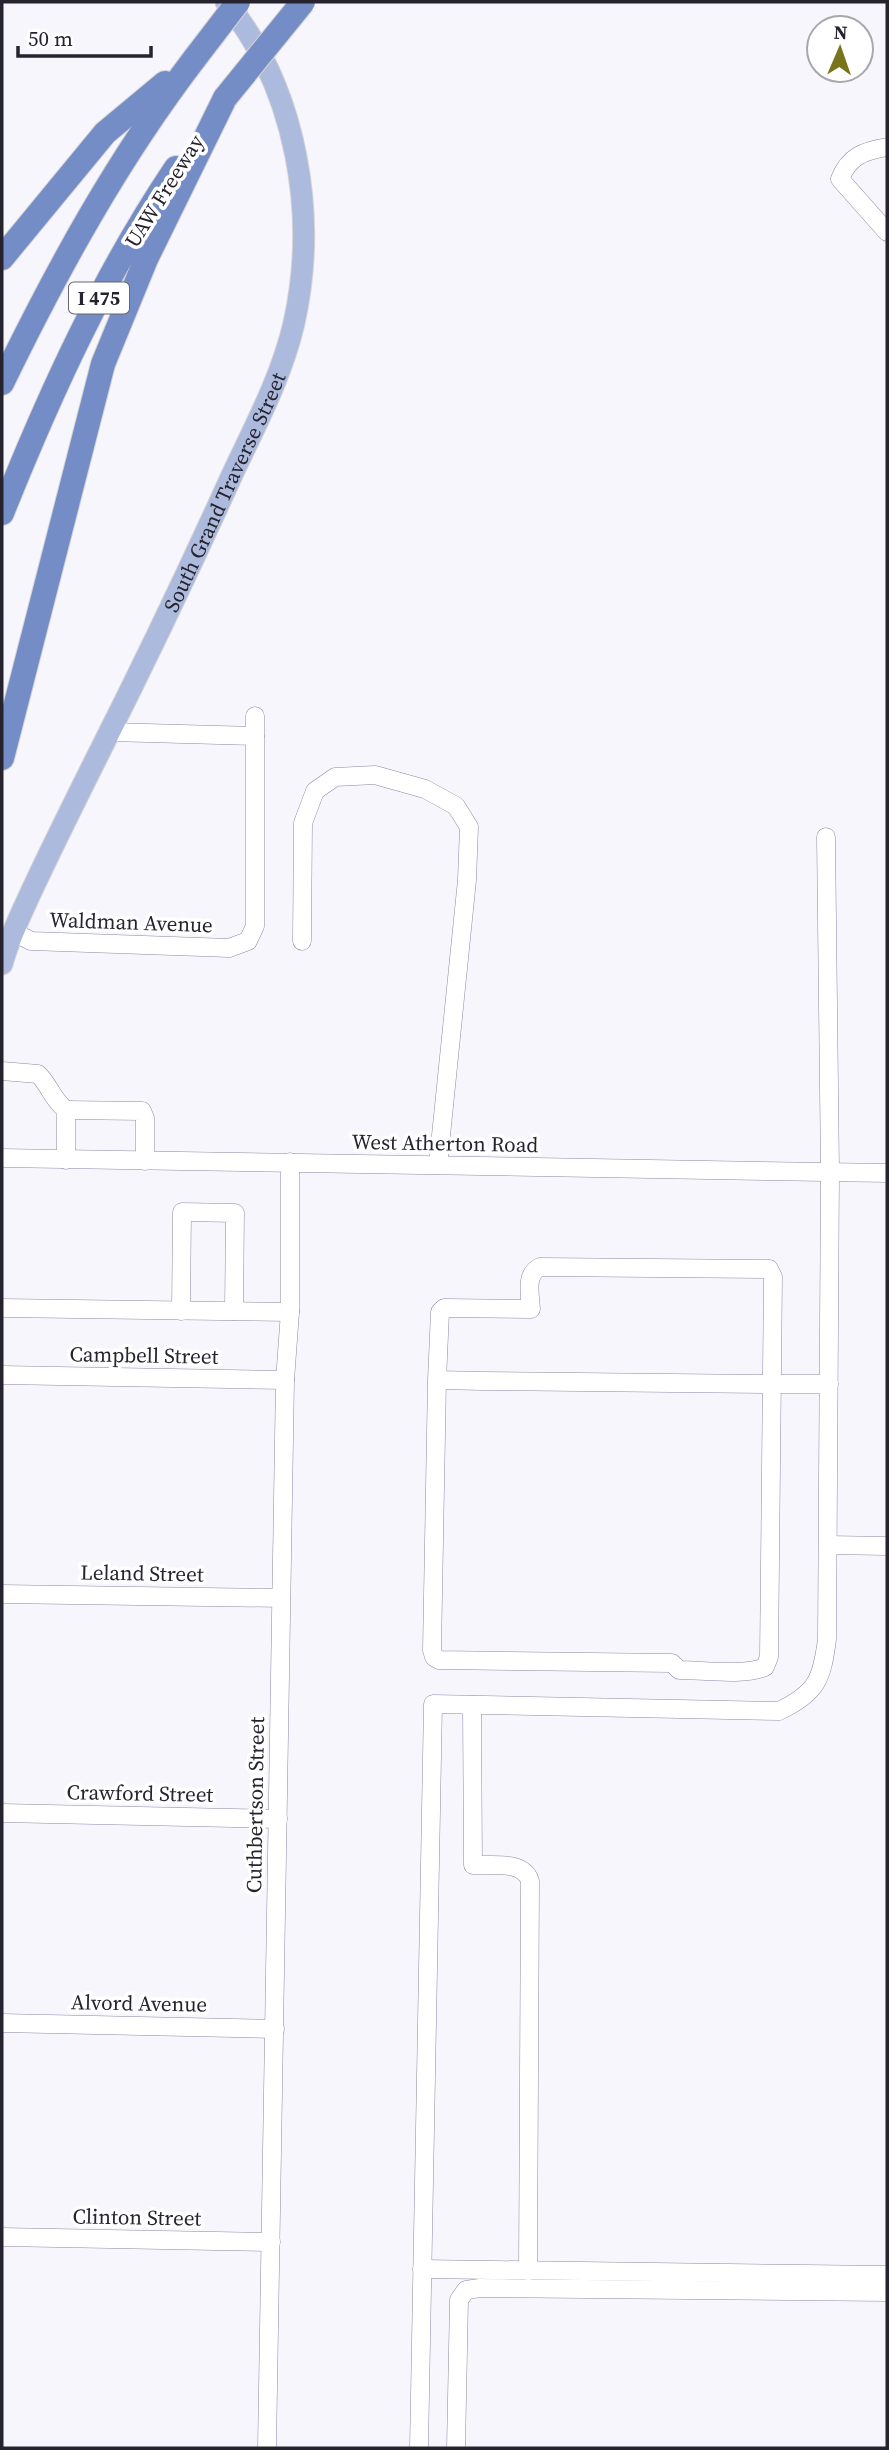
<svg xmlns="http://www.w3.org/2000/svg" width="889" height="2450" font-family="'Source Serif 4',serif">
<rect width="100%" height="100%" fill="#f8f6fd"/>
<g fill="none" stroke-linecap="round" stroke-linejoin="round">
<defs>
<g id="minor">
<path d="M 887,147 C 864,151 849,156 840,179 L 887,232"/>
<path d="M 110,732 L 255,736"/>
<path d="M 14,932 L 31,941 L 229,948 L 248,941 L 255,926 L 255,716"/>
<path d="M 302,941 L 303,823 L 315,791 L 335,777 L 375,775 L 425,789 L 456,806 L 469,827 L 467,880 L 438,1165"/>
<path d="M 2,1071 L 38,1074 C 51,1087 51,1098 66,1110 L 66,1160"/>
<path d="M 66,1110 L 142,1111 L 145,1118 L 145,1161"/>
<path d="M 2,1158 L 887,1173"/>
<path d="M 2,1308 L 290,1312"/>
<path d="M 181,1311 L 182,1212 L 235,1213 L 234,1311"/>
<path d="M 2,1375 L 285,1380"/>
<path d="M 437,1380 L 440,1312 L 444,1308 L 531,1309 C 530,1294 525,1274 540,1267 L 769,1269 L 773,1277 L 769,1657 L 765,1667 C 743,1676 703,1670 679,1670 L 672,1663 L 439,1660 L 434,1657 L 432,1650 L 437,1380 L 483,1381 L 771,1384 L 829,1384"/>
<path d="M 828,1545 L 887,1546"/>
<path d="M 2,1594 L 281,1598"/>
<path d="M 472,1705 L 473,1865 C 492,1866 523,1860 530,1881 L 528,2271"/>
<path d="M 2,1813 L 278,1819"/>
<path d="M 2,2023 L 275,2029"/>
<path d="M 2,2237 L 271,2242"/>
<path d="M 422,2269 L 887,2275"/>
<path d="M 267,2448 L 285,1380 L 290,1312 L 290,1162"/>
<path d="M 419,2448 L 433,1704 L 779,1711 C 817,1693 822,1679 827,1639 L 830,1172 L 826,837"/>
<path d="M 456,2448 L 459,2300 L 466,2290 L 480,2288 L 887,2292"/>
</g>
<g id="major">
<path id="s1" d="M 2,964 C 9,938 21,914 32,890 C 53,845 75,801 97,757 C 144,664 189,570 232,475 C 255,426 282,376 294,323 C 318,215 297,89 226,2"/>
</g>
<g id="highway">
<path d="M 2,258 L 105,133 L 165,83"/>
<path d="M 2,383 C 58,268 117,160 195,58"/>
<path d="M 2,513 C 50,393 104,275 176,168"/>
<path d="M 2,758 L 103,364 L 146,259 L 225,98"/>
</g>
</defs>
<!-- minor casing -->
<use href="#minor" stroke="#9087a4" stroke-width="19"/>
<!-- major casing -->
<use href="#major" stroke="#d4d3d5" stroke-width="23"/>
<!-- highway casing -->
<use href="#highway" stroke="#d4d3d5" stroke-width="26"/>
<!-- minor -->
<use href="#minor" stroke="#fff" stroke-width="18"/>
<!-- major -->
<use href="#major" stroke="#acbbdd" stroke-width="21"/>
<!-- highway -->
<use href="#highway" stroke="#758dc7" stroke-width="24"/>
<defs>
<g id="highway-bridge">
<path d="M 195,58 L 238,2"/>
<path d="M 225,98 L 303,2"/>
</g>
</defs>
<!-- highway-bridge casing -->
<use href="#highway-bridge" stroke="#d4d3d5" stroke-width="26" stroke-linecap="butt"/>
<!-- highway-bridge -->
<use href="#highway-bridge" stroke="#758dc7" stroke-width="24"/>
</g>
<g text-anchor="middle" dominant-baseline="central" stroke-width="7" stroke-linejoin="round" paint-order="stroke">
<!-- shield labels -->
<rect fill="#fff" stroke="#67656d" stroke-width="2" x="69" y="282.5" width="60" height="31" rx="5"/>
<g font-size="19" font-weight="bold" fill="#26232e">
<text x="99" y="298">I 475</text>
</g>
<!-- street labels -->
<g font-size="21" fill="#26232e" stroke="#fff">
<text transform="translate(164 191) rotate(-58)">UAW Freeway</text>
<text stroke="none"><textPath href="#s1" startOffset="522">South Grand Traverse Street</textPath></text>
<text transform="translate(131 922) rotate(2)">Waldman Avenue</text>
<text transform="translate(445 1143) rotate(1)">West Atherton Road</text>
<text transform="translate(144 1355) rotate(1)">Campbell Street</text>
<text transform="translate(142 1573) rotate(1)">Leland Street</text>
<text transform="translate(140 1793) rotate(1)">Crawford Street</text>
<text transform="translate(255 1805) rotate(-89)">Cuthbertson Street</text>
<text transform="translate(139 2003) rotate(1)">Alvord Avenue</text>
<text transform="translate(137 2217) rotate(1)">Clinton Street</text>
</g>
</g>
<!-- border -->
<rect width="889" height="2450" fill="none" stroke="#26232e" stroke-width="7"/>
<!-- north arrow -->
<g transform="translate(840 49) rotate(2)"><circle r="33" fill="#ffffff" stroke="#a8a7ab" stroke-width="2"/>
<path d="M0-5L12 26L0 18L-12 26Z" fill="#787419"/>
<text y="-10" font-size="19" font-weight="bold" text-anchor="middle" fill="#26232e">N</text>
</g>
<!-- scale -->
<path d="M18 46v10h133v-10" fill="none" stroke="#26232e" stroke-width="3.5"/>
<text x="28" y="46" font-size="21" fill="#26232e" stroke="#ffffff" stroke-width="5" paint-order="stroke">50 m</text>
</svg>
